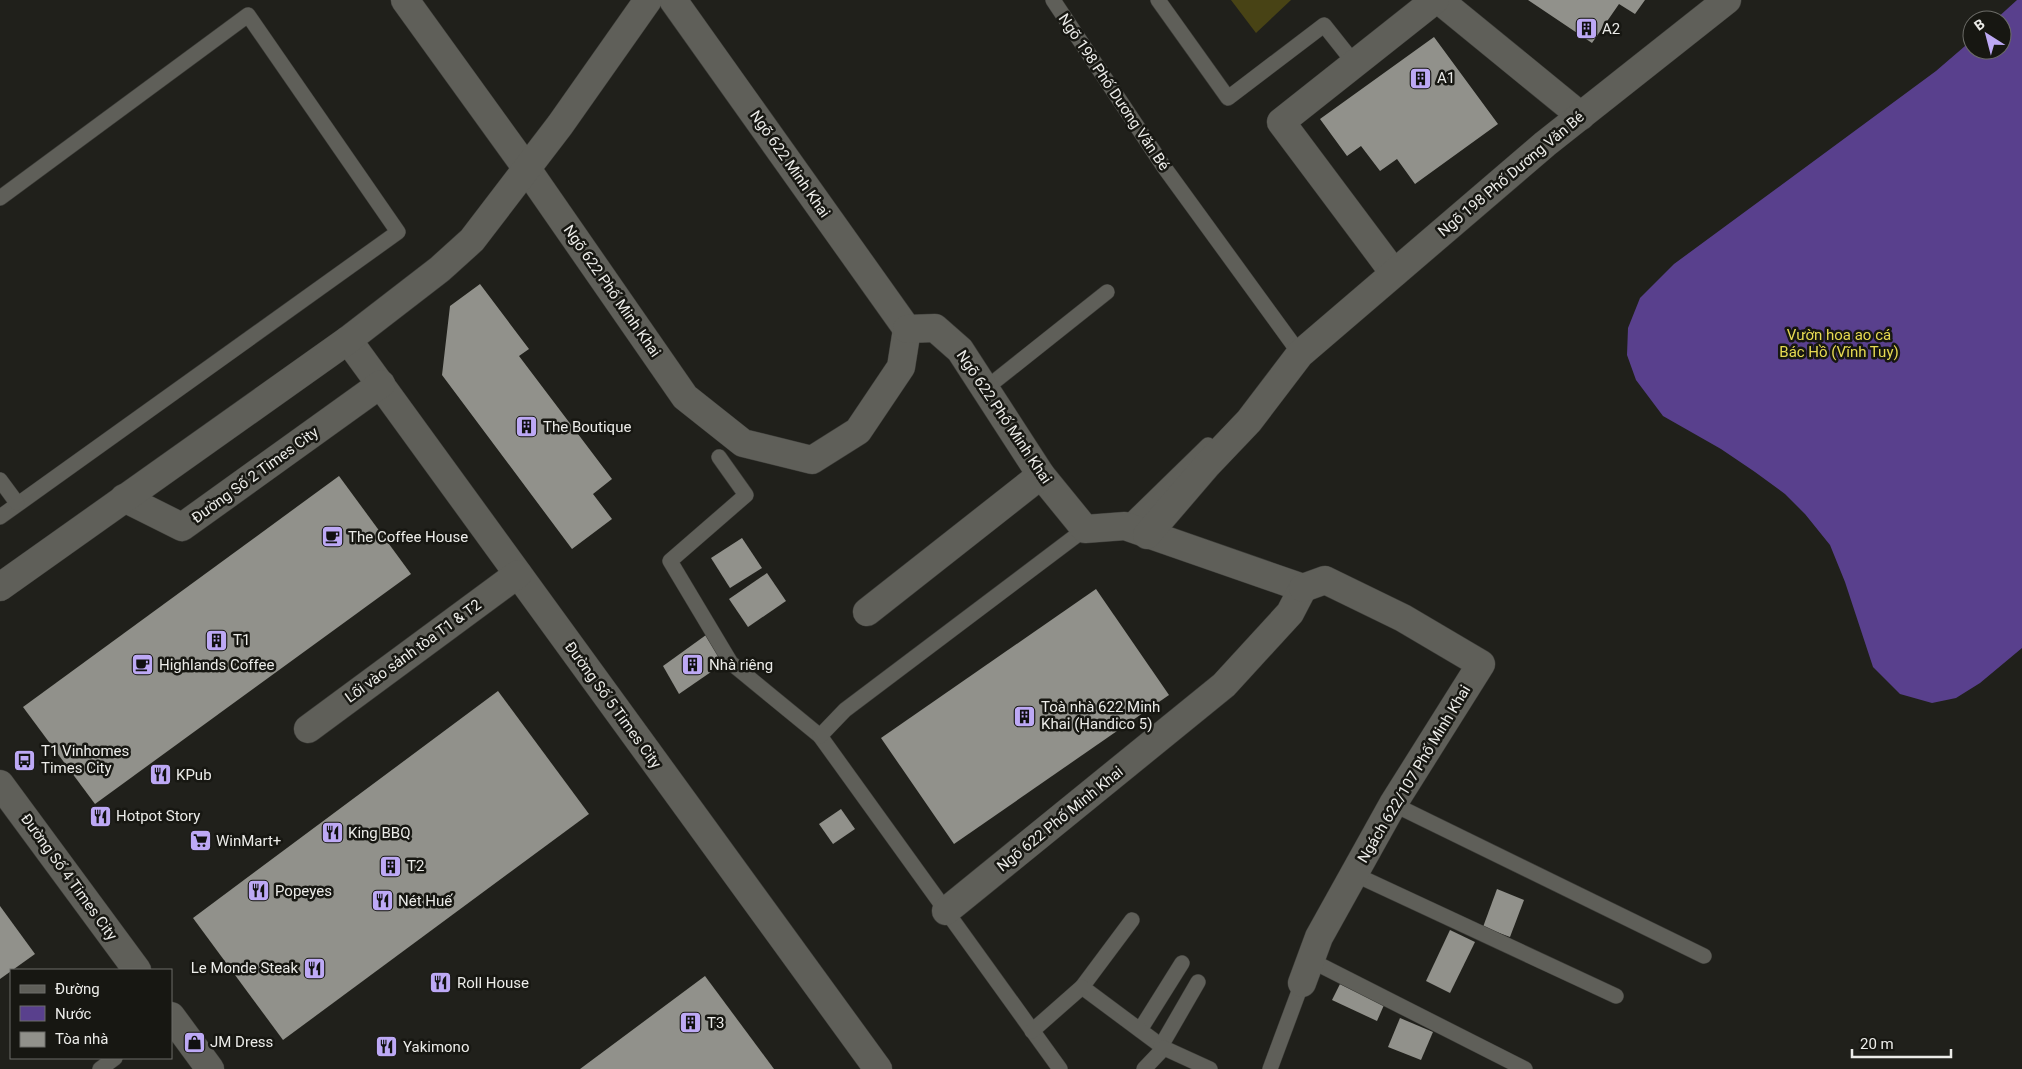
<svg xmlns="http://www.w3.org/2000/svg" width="2022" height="1069" font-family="Roboto,sans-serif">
<rect width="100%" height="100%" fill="#20201b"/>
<!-- green -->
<path fill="#484315" d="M 1231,0 L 1291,0 L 1256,33 Z"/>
<!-- water -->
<path fill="#59408d" d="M 2017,0 L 2022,0 L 2022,648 L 1980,683 L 1956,698 L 1932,703 L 1900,694 L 1873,667 L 1845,582 L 1830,545 L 1805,514 L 1785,494 L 1755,472 L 1721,449 L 1663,416 L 1636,380 L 1627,355 L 1628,328 L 1640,298 L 1674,264 L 1936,71 L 1972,40 L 1972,50 L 2002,50 L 2002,20 L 1995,20 Z"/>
<!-- building -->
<g fill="#91918b">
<path d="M 1528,0 L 1645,0 L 1635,14 L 1619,4 L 1592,43 Z"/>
<path d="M 1434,37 L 1498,124 L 1415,184 L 1397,159 L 1380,171 L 1361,146 L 1347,156 L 1320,119 Z"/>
<path d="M 480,284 L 529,349 L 519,356 L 612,479 L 593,494 L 612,519 L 572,549 L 442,375 L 450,306 Z"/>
<path d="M 339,476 L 411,574 L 95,804 L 23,707 Z"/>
<path d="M 742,538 L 762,568 L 730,588 L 711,558 Z"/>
<path d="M 767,573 L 786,601 L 748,627 L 729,599 Z"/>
<path d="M 1096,589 L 1169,695 L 954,844 L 881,738 Z"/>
<path d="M 706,635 L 724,663 L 679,694 L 663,666 Z"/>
<path d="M 498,691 L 589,814 L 283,1040 L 193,918 Z"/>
<path d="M 841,809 L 855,829 L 833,844 L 819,824 Z"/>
<path d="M 1497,889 L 1524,900 L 1510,937 L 1483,927 Z"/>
<path d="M 0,906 L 35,954 L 0,979 Z"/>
<path d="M 1450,930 L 1475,942 L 1450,993 L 1426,981 Z"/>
<path d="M 705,976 L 774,1069 L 580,1069 Z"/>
<path d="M 1340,984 L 1384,1005 L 1377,1021 L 1332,1000 Z"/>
<path d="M 1400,1018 L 1433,1032 L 1421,1060 L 1388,1047 Z"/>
</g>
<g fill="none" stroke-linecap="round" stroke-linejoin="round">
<defs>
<g id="lane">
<path d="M 1053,0 L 1164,167 L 1300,354"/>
<path d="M 1158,0 L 1228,98 L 1324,25 L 1355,64"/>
<path d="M 0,198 L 248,15 L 398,232 L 0,517"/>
<path d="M 985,389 L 1107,292"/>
<path d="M 719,457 L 746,495 L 670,561 L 731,663 L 820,736 L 1060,1069"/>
<path d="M 0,480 L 17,503"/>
<path d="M 1125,526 L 1208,445"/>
<path d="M 820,736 L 845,710 L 1085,529"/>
<path d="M 1393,804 L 1704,956"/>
<path d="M 1354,874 L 1616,996"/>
<path d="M 1310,960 L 1525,1069"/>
<path d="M 1082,987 L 1132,920"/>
<path d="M 1140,1030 L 1182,963"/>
<path d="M 1032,1031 L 1082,987 L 1164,1048 L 1210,1069"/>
<path d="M 1161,1046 L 1198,982"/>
<path d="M 100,1069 L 115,1058"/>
<path d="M 1144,1069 L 1164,1048"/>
<path d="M 1270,1069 L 1302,983"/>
</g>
<g id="street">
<path d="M 405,0 L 527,169 L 685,397 L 743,443 L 812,460 L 858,431 L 901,367 L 907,329"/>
<path d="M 673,0 L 907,329"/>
<path d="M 1439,0 L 1581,116"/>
<path d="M 1394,273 L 1281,122 L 1435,0"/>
<path d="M 907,329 L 935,328 L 960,350 L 1041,475 L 1085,529 L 1125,526 L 1303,588"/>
<path d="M 348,340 L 878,1069"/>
<path d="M 124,498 L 182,527 L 381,384"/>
<path d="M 1147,535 L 1208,464 L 1249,421 L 1300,354 L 1545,144 L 1727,0"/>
<path d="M 0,587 L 348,340 L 440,269 L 472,240 L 560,125 L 648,0"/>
<path d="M 867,612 L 1041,475"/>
<path d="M 308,729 L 518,574"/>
<path d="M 0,784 L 137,970"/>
<path d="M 946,911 L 1224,685 L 1290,613 L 1303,588"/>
<path d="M 1302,983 L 1319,937 L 1393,804 L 1481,664 L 1403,618 L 1325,580 L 1303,588"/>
<path d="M 171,1016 L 210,1069"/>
</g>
</defs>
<!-- lane casing -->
<use href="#lane" stroke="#3c3c38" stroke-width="16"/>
<!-- street casing -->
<use href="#street" stroke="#3c3c38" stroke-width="29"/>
<!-- lane -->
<use href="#lane" stroke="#5f5f59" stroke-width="15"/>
<!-- street -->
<use href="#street" stroke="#5f5f59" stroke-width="28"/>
</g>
<!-- icons -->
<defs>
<symbol id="building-square" viewBox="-11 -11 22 22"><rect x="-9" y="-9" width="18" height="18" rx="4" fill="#bda9f5" stroke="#171712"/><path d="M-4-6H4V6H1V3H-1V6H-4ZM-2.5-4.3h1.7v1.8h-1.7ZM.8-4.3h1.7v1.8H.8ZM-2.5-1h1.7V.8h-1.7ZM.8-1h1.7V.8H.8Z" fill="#111"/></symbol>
<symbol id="cafe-square" viewBox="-11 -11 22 22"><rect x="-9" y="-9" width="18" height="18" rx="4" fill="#bda9f5" stroke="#171712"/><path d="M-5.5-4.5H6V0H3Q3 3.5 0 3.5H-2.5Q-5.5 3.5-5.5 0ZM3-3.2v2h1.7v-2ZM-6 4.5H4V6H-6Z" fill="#111"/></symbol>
<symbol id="bus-square" viewBox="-11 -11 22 22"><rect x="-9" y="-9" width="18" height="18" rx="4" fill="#bda9f5" stroke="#171712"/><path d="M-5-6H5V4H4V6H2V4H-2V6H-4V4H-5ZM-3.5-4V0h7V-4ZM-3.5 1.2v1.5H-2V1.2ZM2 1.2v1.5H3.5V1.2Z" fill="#111"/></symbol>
<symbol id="restaurant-square" viewBox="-11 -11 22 22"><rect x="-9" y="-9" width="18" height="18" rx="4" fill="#bda9f5" stroke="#171712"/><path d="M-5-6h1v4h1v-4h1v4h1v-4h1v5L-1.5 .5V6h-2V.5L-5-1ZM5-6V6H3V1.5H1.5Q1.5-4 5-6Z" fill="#111"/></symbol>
<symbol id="supermarket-square" viewBox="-11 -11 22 22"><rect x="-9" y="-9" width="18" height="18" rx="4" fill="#bda9f5" stroke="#171712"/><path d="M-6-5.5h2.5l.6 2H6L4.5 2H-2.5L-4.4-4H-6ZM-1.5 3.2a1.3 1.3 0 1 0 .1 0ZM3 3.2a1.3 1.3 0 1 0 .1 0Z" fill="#111"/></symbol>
<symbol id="shop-square" viewBox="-11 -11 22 22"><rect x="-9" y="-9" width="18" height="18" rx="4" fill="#bda9f5" stroke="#171712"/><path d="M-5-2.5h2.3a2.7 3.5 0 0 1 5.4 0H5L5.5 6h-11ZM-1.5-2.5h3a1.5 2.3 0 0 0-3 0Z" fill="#111"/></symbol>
</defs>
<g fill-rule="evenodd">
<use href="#building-square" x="1574" y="16" width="25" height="25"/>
<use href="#building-square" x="1408" y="66" width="25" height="25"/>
<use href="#building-square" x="514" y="414" width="25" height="25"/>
<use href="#cafe-square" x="320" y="524" width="25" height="25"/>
<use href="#building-square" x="204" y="628" width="25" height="25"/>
<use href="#cafe-square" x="130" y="652" width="25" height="25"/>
<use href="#building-square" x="680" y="652" width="25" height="25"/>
<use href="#building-square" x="1012" y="704" width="25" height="25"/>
<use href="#bus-square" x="12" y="748" width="25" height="25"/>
<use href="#restaurant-square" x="148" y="762" width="25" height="25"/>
<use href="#restaurant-square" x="88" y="804" width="25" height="25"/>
<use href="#restaurant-square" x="320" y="820" width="25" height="25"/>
<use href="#supermarket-square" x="188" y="828" width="25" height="25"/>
<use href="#building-square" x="378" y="854" width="25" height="25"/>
<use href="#restaurant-square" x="246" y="878" width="25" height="25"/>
<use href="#restaurant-square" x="370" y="888" width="25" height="25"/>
<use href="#restaurant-square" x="302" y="956" width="25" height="25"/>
<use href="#restaurant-square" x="428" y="970" width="25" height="25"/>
<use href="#building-square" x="678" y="1010" width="25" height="25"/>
<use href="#shop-square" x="182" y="1030" width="25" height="25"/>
<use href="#restaurant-square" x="374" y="1034" width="25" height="25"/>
</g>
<g text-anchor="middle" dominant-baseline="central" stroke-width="5" stroke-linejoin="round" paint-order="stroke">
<!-- poi labels -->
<g font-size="15" fill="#ecece9" stroke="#171712" text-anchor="start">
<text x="1602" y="29">A2</text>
<text x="1437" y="78">A1</text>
<text x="543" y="427">The Boutique</text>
<text x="348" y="537">The Coffee House</text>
<text x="233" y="640">T1</text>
<text x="159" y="665">Highlands Coffee</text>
<text x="709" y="665">Nhà riêng</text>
<text x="1041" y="707">Toà nhà 622 Minh<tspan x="1041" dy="17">Khai (Handico 5)</tspan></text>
<text x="41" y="751">T1 Vinhomes<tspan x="41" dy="17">Times City</tspan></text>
<text x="176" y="775">KPub</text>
<text x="116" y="816">Hotpot Story</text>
<text x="348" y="833">King BBQ</text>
<text x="216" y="841">WinMart+</text>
<text x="407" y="866">T2</text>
<text x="275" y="891">Popeyes</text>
<text x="398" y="901">Nét Huế</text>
<text x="298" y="968" text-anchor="end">Le Monde Steak</text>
<text x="457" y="983">Roll House</text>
<text x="707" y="1023">T3</text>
<text x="210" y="1042">JM Dress</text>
<text x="403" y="1047">Yakimono</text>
</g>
<!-- street labels -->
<g font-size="15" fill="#ecece9" stroke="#171712">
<text transform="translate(1114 92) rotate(56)">Ngõ 198 Phố Dương Văn Bé</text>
<text transform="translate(790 164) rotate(55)">Ngõ 622 Minh Khai</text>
<text transform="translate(1511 174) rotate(-40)">Ngõ 198 Phố Dương Văn Bé</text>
<text transform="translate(612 291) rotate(55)">Ngõ 622 Phố Minh Khai</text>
<text transform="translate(1004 417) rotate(56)">Ngõ 622 Phố Minh Khai</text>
<text transform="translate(255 475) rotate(-36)">Đường Số 2 Times City</text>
<text transform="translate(413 651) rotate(-36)">Lối vào sảnh tòa T1 &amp; T2</text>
<text transform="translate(613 705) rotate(54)">Đường Số 5 Times City</text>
<text transform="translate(1414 774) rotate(-59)">Ngách 622/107 Phố Minh Khai</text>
<text transform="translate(1060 819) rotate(-39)">Ngõ 622 Phố Minh Khai</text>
<text transform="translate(69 877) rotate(54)">Đường Số 4 Times City</text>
</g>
<!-- park labels -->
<g font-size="15" fill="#e7da52" stroke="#171712">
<text x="1839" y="335">Vườn hoa ao cá<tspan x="1839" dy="17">Bác Hồ (Vĩnh Tuy)</tspan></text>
</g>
</g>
<!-- legend -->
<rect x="10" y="969" width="162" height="90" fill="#171712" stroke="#6c6c68"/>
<rect x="20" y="985" width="25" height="8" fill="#5f5f59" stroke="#6c6c68"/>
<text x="55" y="994" font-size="15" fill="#ecece9">Đường</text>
<rect x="20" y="1006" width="25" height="15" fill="#59408d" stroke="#6c6c68"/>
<text x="55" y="1019" font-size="15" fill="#ecece9">Nước</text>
<rect x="20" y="1032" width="25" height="15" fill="#91918b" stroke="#6c6c68"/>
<text x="55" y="1044" font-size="15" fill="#ecece9">Tòa nhà</text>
<!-- north arrow -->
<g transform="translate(1987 35) rotate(324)"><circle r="24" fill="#171712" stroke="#6c6c68"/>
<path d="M0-4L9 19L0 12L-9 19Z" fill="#bda9f5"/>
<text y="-8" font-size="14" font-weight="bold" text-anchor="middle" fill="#ecece9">B</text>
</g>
<!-- scale -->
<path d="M1852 1049v8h99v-8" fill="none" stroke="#ecece9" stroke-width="2.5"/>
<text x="1860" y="1049" font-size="15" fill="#ecece9" stroke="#171712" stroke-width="4" paint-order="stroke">20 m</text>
</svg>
